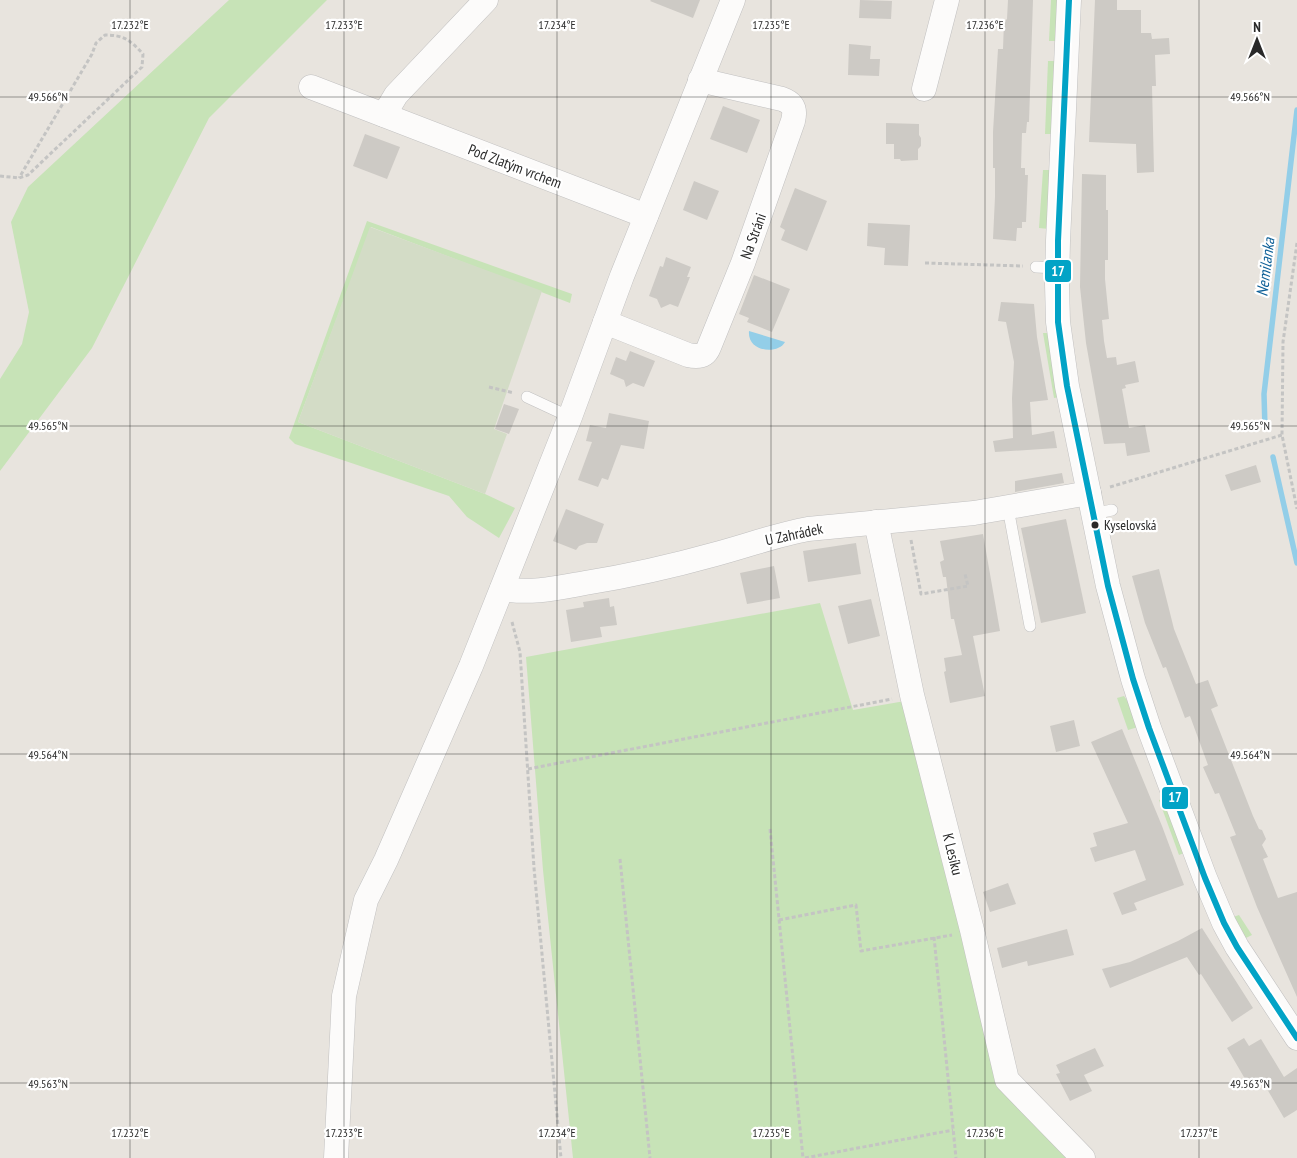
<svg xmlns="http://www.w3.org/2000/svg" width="1297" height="1158" font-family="'PT Sans Narrow',sans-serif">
<rect width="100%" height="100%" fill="#e8e4de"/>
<!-- green -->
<g fill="#c7e3b7">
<path d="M 229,0 L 327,0 L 209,118 L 92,348 L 0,471 L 0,379 L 22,344 L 29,312 L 11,222 L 28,187 Z"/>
<path d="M 1051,0 L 1059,0 L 1058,41 L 1049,41 Z"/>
<path d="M 1048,61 L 1057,61 L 1054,134 L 1045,134 Z"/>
<path d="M 1043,170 L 1051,170 L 1049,229 L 1039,228 Z"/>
<path d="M 367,221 L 572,294 L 570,303 L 371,227 L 298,422 L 485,494 L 515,508 L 499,538 L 467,517 L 449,496 L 295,444 L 289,438 Z"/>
<path d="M 1043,333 L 1049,333 L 1059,397 L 1054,398 Z"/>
<path d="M 820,603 L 853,710 L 905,701 L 999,1083 L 1071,1158 L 573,1158 L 543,870 L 526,657 Z"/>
<path d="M 1124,696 L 1131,706 L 1138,727 L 1128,730 L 1117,698 Z"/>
<path d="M 1164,798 L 1184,853 L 1179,855 L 1159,800 Z"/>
<path d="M 1239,915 L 1252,935 L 1244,939 L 1233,917 Z"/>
</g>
<!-- cemetery -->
<path fill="#d3dcc6" d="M 370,227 L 542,291 L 494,429 L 507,434 L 485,494 L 298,422 Z"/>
<!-- water -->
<path fill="#93cee8" d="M 749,331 L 785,342 C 778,355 747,352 749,331 Z"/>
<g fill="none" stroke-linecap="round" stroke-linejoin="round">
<!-- stream -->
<g stroke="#93cee8" stroke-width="5.5">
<path d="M 1265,428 L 1264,394 L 1297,110"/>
<path d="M 1273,457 L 1297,563"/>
</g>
</g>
<!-- building -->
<g fill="#cdcac5">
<path d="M 651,0 L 700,0 L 693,18 L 650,1 Z"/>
<path d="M 860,0 L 892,1 L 891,19 L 859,18 Z"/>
<path d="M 1008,0 L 1033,0 L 1029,122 L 1027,122 L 1026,133 L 1022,133 L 1021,168 L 1025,168 L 1025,175 L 1028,175 L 1026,222 L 1022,222 L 1022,228 L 1017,228 L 1016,241 L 993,239 L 995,197 L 995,168 L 993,168 L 993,132 L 998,49 L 1003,49 L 1004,22 L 1007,19 Z"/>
<path d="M 1095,0 L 1117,0 L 1117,10 L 1141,10 L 1141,33 L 1151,33 L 1152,39 L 1169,38 L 1170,54 L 1155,55 L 1156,86 L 1152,86 L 1154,172 L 1137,173 L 1136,144 L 1089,142 Z"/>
<path d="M 849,44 L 871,46 L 870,59 L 880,59 L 879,76 L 848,75 Z"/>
<path d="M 723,106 L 760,120 L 747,153 L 710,139 Z"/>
<path d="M 886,123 L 919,124 L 919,135 L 921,138 L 921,146 L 918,149 L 918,160 L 901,161 L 900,159 L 894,159 L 894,144 L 886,144 Z"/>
<path d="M 365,134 L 400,147 L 387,179 L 353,166 Z"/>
<path d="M 1082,174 L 1106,175 L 1106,210 L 1108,210 L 1108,260 L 1105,260 L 1105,279 L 1109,319 L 1102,320 L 1104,341 L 1107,358 L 1116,357 L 1117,365 L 1135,361 L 1139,382 L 1125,385 L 1126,388 L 1122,389 L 1129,428 L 1145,425 L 1150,452 L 1127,456 L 1125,443 L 1104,444 L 1086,343 L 1080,287 Z"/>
<path d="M 694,181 L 719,191 L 707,220 L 683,210 Z"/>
<path d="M 795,188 L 827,201 L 807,251 L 781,240 L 785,230 L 780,227 Z"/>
<path d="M 868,223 L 910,225 L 908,266 L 884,265 L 885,248 L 867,246 Z"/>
<path d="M 666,257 L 691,267 L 687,277 L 690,277 L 678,307 L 670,304 L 661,308 L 657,299 L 649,296 L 660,266 L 663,267 Z"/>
<path d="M 754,275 L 790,289 L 772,332 L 747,322 L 749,318 L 739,314 Z"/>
<path d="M 1001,302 L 1034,304 L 1037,337 L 1048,400 L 1030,402 L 1032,435 L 1054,431 L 1057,448 L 995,452 L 993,441 L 1013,438 L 1012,398 L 1014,362 L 1006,322 L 998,321 Z"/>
<path d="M 630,351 L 655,361 L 644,387 L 633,383 L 626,387 L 624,380 L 610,374 L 616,357 L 626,361 Z"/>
<path d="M 504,404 L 519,409 L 509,434 L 495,429 Z"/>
<path d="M 609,413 L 649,421 L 644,449 L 621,445 L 608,480 L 602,478 L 598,487 L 578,480 L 592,442 L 586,441 L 590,425 L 606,428 Z"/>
<path d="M 1256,465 L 1261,482 L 1231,491 L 1225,475 Z"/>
<path d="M 1062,473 L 1064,483 L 1015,492 L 1015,481 Z"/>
<path d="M 566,509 L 604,524 L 597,543 L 587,543 L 579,546 L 576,550 L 553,541 Z"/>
<path d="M 1066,519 L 1086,613 L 1041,623 L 1021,528 Z"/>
<path d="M 983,534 L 1000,631 L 973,636 L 985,696 L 950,703 L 944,672 L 946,671 L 944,658 L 962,655 L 954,619 L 951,619 L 946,577 L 943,577 L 940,562 L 944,560 L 940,541 Z"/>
<path d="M 856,543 L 861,574 L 808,582 L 803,551 Z"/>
<path d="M 774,566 L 780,598 L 747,604 L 740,573 Z"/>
<path d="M 1159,569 L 1174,629 L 1196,684 L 1208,680 L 1218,706 L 1211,709 L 1253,816 L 1259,829 L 1262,830 L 1266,839 L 1262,845 L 1268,857 L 1263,859 L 1278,898 L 1297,892 L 1297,997 L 1257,907 L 1242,868 L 1230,837 L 1236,835 L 1219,793 L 1215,794 L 1203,767 L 1208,765 L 1190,716 L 1185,718 L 1166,667 L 1163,668 L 1145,623 L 1132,576 Z"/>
<path d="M 609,598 L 610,607 L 614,606 L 617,625 L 600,627 L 602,637 L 571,642 L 566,610 L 584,607 L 583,602 Z"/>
<path d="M 871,599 L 880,636 L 848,644 L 838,606 Z"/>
<path d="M 1074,720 L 1080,746 L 1056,752 L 1050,726 Z"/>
<path d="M 1122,729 L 1162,826 L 1184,885 L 1134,903 L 1137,910 L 1122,915 L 1113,893 L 1146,880 L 1135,850 L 1095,862 L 1090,848 L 1097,846 L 1093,833 L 1128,823 L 1091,742 Z"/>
<path d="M 1008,883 L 1016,904 L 990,912 L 983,892 Z"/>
<path d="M 1202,928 L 1253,1008 L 1232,1022 L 1201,974 L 1199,975 L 1187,957 L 1110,988 L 1102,969 L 1130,962 L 1178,941 Z"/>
<path d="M 1067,929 L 1074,955 L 1028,966 L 1027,961 L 1002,968 L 997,948 Z"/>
<path d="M 1244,1038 L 1249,1046 L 1261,1039 L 1284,1077 L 1297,1068 L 1297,1110 L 1284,1118 L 1260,1077 L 1248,1084 L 1227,1048 Z"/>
<path d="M 1095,1048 L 1104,1066 L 1084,1075 L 1092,1091 L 1070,1101 L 1056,1074 L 1060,1073 L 1056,1065 Z"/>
</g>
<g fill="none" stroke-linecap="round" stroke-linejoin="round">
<defs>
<g id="lane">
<path d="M 1036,267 L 1057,268"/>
<path d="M 527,397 L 570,417"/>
<path d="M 1008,508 L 1030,626"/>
<path d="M 1093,514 L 1112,510"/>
</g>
<g id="street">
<path d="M 1069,0 L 1058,241 L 1057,284 L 1058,322 L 1067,386 L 1108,586 L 1133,679 L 1149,728 L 1205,878 L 1224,923 L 1237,947 L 1297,1038"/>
<path d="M 311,87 L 646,216"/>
<path d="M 924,89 L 947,0"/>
<path d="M 384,115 L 396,95 L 486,0"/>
<path d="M 605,322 L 688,355 C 697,357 705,357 709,347 L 743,263 L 793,121 C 796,109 793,103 782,99 L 700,80"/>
<path d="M 876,522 L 912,695 L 972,930 L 1007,1080 L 1083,1158"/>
<path d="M 502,589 C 531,594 557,588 585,583 C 629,576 673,566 716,554 C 746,546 776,535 808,529 L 974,513 L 1089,493"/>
<path d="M 336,1158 L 344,996 L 366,900 L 386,860 L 471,666 L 570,417 L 622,276 L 733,0"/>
</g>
</defs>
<!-- lane casing -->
<use href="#lane" stroke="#c1c0c0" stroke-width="12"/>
<!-- street casing -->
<use href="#street" stroke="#c1c0c0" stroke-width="25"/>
<!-- path -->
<g stroke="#c4c4c3" stroke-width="3" stroke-dasharray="4 2.5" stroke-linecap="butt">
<path d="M 0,176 L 19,178 L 28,175 L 142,67 L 143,54 C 130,40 124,35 105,35 L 96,43 L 92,54 L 19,178"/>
<path d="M 1297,243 L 1283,342 L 1282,435 L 1297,509"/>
<path d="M 925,263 L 1023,266"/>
<path d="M 489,387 L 514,393"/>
<path d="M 1110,487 L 1282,435"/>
<path d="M 911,540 L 921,594 L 968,586 L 965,574"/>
<path d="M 512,622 L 520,652 L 534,868 L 561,1158"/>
<path d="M 528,769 L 892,699"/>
<path d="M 770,829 L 803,1158"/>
<path d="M 620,859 L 650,1158"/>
<path d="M 779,920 L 856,905 L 861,951 L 952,935"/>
<path d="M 934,937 L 956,1158"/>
<path d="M 805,1158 L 953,1130"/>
</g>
<!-- lane -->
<use href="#lane" stroke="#fcfbfa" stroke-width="11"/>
<!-- street -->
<use href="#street" stroke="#fcfbfa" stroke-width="24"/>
<defs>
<path id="bus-1" d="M 1069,0 L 1058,241 L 1058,322 L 1067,386 L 1108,586 L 1133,679 L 1149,728 L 1205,878 L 1224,923 L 1237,947 L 1297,1038"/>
</defs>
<!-- bus-1 casing -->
<use href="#bus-1" stroke="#fff" stroke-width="10"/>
<!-- bus-1 -->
<use href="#bus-1" stroke="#02a3c6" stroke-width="6"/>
</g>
<!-- ticks -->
<path fill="none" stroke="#292929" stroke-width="1" stroke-opacity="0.45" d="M 130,0 L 130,1158M 344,0 L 344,1158M 557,0 L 557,1158M 771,0 L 771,1158M 985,0 L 985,1158M 1199,0 L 1199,1158M 0,97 L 1297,97M 0,426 L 1297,426M 0,754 L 1297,754M 0,1083 L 1297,1083"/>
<!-- markers -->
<circle fill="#292929" stroke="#fff" stroke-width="2" cx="1095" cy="525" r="4.5"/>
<g text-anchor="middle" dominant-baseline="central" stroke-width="4.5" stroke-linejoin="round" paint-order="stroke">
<!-- bus labels -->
<g font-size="14" fill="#292929" stroke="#fff" text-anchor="start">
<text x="1104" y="525">Kyselovská</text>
</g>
<!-- street labels -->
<g font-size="15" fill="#292929" stroke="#fff">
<text transform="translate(515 166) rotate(21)">Pod Zlatým vrchem</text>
<text transform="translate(753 236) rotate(-70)">Na Stráni</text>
<text transform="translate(794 534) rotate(-12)">U Zahrádek</text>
<text transform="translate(953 854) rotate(76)">K Lesíku</text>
</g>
<!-- water labels -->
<g font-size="16" font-style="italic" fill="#0e6098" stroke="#fff">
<text transform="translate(1265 267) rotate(-83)">Nemilanka</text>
</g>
</g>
<g font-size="12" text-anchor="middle" fill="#292929" stroke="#fff" stroke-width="4.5" stroke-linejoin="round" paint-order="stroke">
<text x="130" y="29">17.232°E</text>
<text x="344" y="29">17.233°E</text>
<text x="557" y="29">17.234°E</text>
<text x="771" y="29">17.235°E</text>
<text x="985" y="29">17.236°E</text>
<text x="48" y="101">49.566°N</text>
<text x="1250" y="101">49.566°N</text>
<text x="48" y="430">49.565°N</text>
<text x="1250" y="430">49.565°N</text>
<text x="48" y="759">49.564°N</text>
<text x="1250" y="759">49.564°N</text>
<text x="48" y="1088">49.563°N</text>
<text x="1250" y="1088">49.563°N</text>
<text x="130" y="1137">17.232°E</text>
<text x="344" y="1137">17.233°E</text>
<text x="557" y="1137">17.234°E</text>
<text x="771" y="1137">17.235°E</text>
<text x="985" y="1137">17.236°E</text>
<text x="1199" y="1137">17.237°E</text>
</g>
<g stroke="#fff" stroke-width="2">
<rect x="1044" y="259" width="28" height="24" rx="5" fill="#02a3c6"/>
<rect x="1161" y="786" width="28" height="24" rx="5" fill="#02a3c6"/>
</g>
<g font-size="14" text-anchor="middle" font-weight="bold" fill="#fff">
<text x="1058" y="276">17</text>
<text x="1175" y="802">17</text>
</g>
<!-- north arrow -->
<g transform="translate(1257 40)" stroke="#ffffff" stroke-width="4" paint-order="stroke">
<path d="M0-4L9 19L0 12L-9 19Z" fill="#292929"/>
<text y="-8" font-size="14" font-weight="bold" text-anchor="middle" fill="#292929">N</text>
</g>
</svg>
